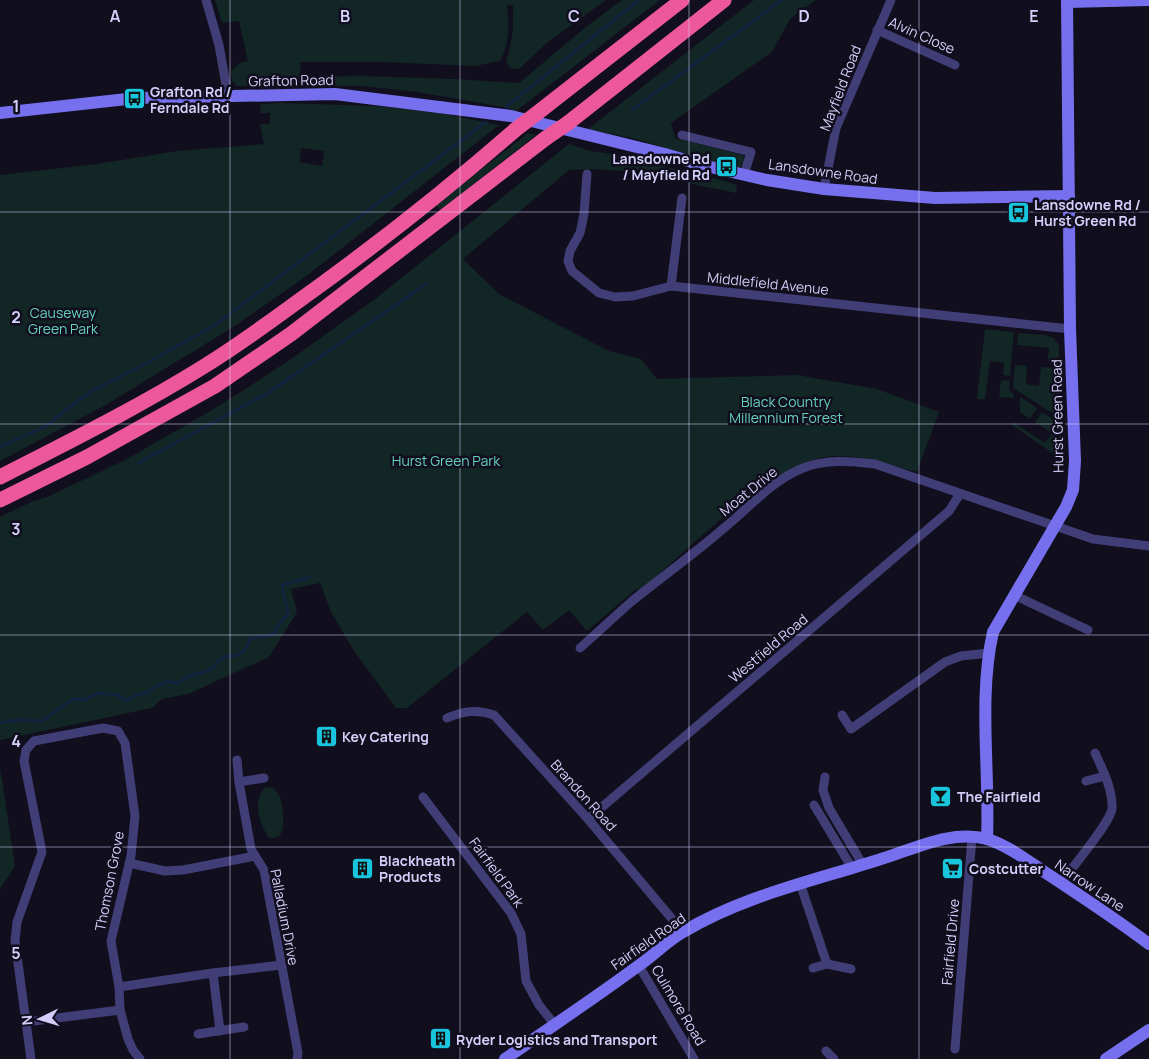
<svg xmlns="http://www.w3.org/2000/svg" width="1149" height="1059" font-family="Manrope,sans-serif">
<rect width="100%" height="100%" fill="#110e1d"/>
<!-- green -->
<g fill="#122625" fill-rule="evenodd">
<path d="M 215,0 L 606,0 L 549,41 L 519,69 L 510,68 L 506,62 C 512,44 514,25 513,6 L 507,4 C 509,23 510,43 500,61 L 475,66 L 382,62 L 300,62 L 301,77 L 360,76 L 454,79 L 519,83 L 587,26 L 622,0 L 660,0 L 515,112 L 509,108 L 417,92 L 362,86 L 236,86 L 232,80 L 231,71 L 240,63 L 248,61 L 239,21 L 222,23 Z"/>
<path d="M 754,0 L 816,0 L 790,19 L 772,52 L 671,123 L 675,138 L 743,155 L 744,161 L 740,168 L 713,162 L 636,139 L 588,129 Z"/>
<path d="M 282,103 L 376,106 L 440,113 L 499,125 L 309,274 L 235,326 L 104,406 L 0,461 L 0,175 L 97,164 L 177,151 L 264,144 L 260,124 L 270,124 L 270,113 L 260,113 L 261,104 ZM 301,148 L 324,151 L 322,166 L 299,162 Z"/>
<path d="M 528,133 L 536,135 L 440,210 L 436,205 Z"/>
<path d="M 569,144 L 591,151 L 613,154 L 718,179 L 737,185 L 736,193 L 635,172 L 593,169 L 569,170 L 463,259 L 499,294 L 609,351 L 641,359 L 657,379 L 797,375 L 877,389 L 939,412 L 917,472 C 885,464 853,451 820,458 C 804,461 788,471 775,479 C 727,509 686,551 643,588 L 635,590 L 587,631 L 569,610 L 543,630 L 527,612 L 407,708 L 396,708 L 354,651 L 331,612 L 320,583 L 291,589 L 297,612 L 269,657 L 188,694 L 162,699 L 152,708 L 0,740 L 0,517 L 31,502 L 47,497 L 125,460 L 207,413 L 250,386 L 294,357 L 375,299 Z"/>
<path d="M 985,329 L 1014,332 L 1010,376 L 1003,375 L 1004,363 L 990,361 L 985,399 L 977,399 Z"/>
<path d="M 1018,333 L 1045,335 L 1054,338 L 1059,345 L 1059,362 L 1048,361 L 1049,348 L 1017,345 Z"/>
<path d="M 1015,365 L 1027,366 L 1026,384 L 1039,386 L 1041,367 L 1059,368 L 1060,418 L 1013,388 Z"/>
<path d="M 1001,380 L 1010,381 L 1009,390 L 1014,394 L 1013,398 L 999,397 Z"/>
<path d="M 1020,397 L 1037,408 L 1030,419 L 1020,412 Z"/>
<path d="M 1042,412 L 1061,424 L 1061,457 L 1058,457 L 1012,425 L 1013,422 L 1045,443 L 1052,433 L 1035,422 Z"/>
<path d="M 0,767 L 15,866 L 0,889 Z"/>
<path d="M 265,787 L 274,788 C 276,791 279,795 280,798 C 283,806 287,834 277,837 C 276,838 270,838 269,838 C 259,823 252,802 265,787 Z"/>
</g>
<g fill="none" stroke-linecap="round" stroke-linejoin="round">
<!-- stream -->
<g stroke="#132441" stroke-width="3">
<path d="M 506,107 L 639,0"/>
<path d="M 632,110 L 782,0"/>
<path d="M 0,447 L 46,426 L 68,408 L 92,391 L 145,364 L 215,325 L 486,122"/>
<path d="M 138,463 L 268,393 L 426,284"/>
<path d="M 0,723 L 17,720 L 42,721 L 73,699 L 85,700 L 98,693 L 118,695 L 123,699 L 128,700 C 133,695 141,695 148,692 C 154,688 156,685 163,684 L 166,681 L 177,683 L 189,676 L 208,671 L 225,656 C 239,657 246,652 250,639 C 259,636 267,638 275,633 L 277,627 L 288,614 L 282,585 L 310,577"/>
</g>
<!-- street -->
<g stroke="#413e77" stroke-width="9">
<path d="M 206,0 L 219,45 L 228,96"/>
<path d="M 877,30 L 955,65"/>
<path d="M 682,135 L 751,152 L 744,175"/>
<path d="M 587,174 L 584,214 L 580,233 L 570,251 L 568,261 L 572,271 L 599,293 L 615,297 L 633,296 L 671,286 L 1070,329"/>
<path d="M 824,189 L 836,128 L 891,0"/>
<path d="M 671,286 L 682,198"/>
<path d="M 1014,595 L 1088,630"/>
<path d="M 580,648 C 597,633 614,617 631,602 C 662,577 694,554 724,528 C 750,507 771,481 803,468 C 826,459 850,461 875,464 L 1093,539 L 1149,546"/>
<path d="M 842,715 L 851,729 L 945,662 L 961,656 L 989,653"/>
<path d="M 447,718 C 463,711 477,709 494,715 L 588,819 L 683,932"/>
<path d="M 237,760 L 239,782 L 264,778"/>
<path d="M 825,777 L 823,790 L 829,808 L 863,865"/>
<path d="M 1086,781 L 1105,776"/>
<path d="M 239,782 L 251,849 L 264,870 L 298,1053 L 297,1059"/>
<path d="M 423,797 L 511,913 L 521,934 L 526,981 L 539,1005 L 555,1025"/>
<path d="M 814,805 L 852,868"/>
<path d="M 588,819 L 949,511 L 960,494"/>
<path d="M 129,863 L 165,871 L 183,870 L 255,856"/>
<path d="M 800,883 L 827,964"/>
<path d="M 1061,883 C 1071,869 1110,823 1112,809 C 1113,790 1103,770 1095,753"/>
<path d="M 639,966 L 694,1059"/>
<path d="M 813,968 L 827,964 L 851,969"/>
<path d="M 213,973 L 220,1031"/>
<path d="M 119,987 L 213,973 L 281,965"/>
<path d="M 26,1022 L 120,1010"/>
<path d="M 198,1034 L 244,1027"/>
<path d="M 955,1049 L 972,837"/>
<path d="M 826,1051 L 834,1059"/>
<path d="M 31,1059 L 15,941 L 17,922 L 42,852 L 24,761 L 26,750 L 34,741 L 103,728 L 118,731 L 125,743 L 135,816 L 131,856 L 111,941 L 119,987 L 120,1010 L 128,1039 L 133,1050 L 140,1059"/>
</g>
<!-- secondary -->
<g stroke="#7670ef" stroke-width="12">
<path d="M 1067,2 L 1149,0"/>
<path d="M 0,113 L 136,98 L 335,94 L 511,116 L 665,154 L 702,165 L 767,180 L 824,189 L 935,198 L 1069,196"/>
<path d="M 987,839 C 990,771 978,698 993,632 L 1066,507 L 1073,490 L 1075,461 L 1070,329 L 1067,0"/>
<path d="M 505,1059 C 549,1028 595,998 638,966 C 654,955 667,941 683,932 C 743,896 813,881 878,860 C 912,850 951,829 987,839 C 1009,846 1028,861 1046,873 C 1081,896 1116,919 1149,944"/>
<path d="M 1106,1059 L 1149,1030"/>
</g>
<!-- highway -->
<g stroke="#ed579c" stroke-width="15">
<path d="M 536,114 L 682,0"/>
<path d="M 568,123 L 724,0"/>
<path d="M 0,477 C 68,442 137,408 203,367 C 234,348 263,327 293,305 C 370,250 444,192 515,130"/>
<path d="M 0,500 L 87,457 L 215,386 L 291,334 L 546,138"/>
</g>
<!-- highway-bridge -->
<g stroke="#ed579c" stroke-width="15">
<path d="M 515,130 L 536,114"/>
<path d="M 546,138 L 568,123"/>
</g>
</g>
<!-- grid -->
<path fill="none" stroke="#d4cffa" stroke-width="1" stroke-opacity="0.55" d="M 230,0 L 230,1059M 460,0 L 460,1059M 689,0 L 689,1059M 919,0 L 919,1059M 0,212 L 1149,212M 0,424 L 1149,424M 0,635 L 1149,635M 0,847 L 1149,847"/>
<!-- icons -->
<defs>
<symbol id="bus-square" viewBox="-11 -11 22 22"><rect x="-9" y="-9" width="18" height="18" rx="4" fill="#18c5dc" stroke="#110e1d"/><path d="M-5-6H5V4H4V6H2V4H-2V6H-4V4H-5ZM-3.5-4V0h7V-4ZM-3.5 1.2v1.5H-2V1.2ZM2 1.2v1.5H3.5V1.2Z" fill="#111"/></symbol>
<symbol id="building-square" viewBox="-11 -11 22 22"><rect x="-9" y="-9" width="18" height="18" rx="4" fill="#18c5dc" stroke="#110e1d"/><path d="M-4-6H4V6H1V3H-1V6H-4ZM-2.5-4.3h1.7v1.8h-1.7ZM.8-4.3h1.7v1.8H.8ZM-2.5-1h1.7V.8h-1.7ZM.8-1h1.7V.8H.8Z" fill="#111"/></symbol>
<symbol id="bar-square" viewBox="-11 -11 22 22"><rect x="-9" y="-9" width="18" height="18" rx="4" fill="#18c5dc" stroke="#110e1d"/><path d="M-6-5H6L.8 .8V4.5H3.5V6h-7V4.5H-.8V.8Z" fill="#111"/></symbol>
<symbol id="supermarket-square" viewBox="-11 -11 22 22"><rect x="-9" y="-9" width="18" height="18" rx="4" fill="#18c5dc" stroke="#110e1d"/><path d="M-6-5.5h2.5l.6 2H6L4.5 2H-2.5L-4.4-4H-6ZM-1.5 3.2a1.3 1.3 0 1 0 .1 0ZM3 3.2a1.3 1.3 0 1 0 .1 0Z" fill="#111"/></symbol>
</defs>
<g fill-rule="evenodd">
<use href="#bus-square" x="122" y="86" width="25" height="25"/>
<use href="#bus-square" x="714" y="154" width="25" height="25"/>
<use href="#bus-square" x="1006" y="200" width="25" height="25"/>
<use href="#building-square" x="314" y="724" width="25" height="25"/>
<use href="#bar-square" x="928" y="784" width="25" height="25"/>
<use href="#building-square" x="350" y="856" width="25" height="25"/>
<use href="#supermarket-square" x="940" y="856" width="25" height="25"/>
<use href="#building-square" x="428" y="1026" width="25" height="25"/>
</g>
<g text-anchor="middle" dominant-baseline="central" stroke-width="5" stroke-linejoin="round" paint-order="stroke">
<!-- street labels -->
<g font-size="14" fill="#d4cffa" stroke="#110e1d">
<text transform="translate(922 35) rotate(24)">Alvin Close</text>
<text transform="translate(291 80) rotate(-1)">Grafton Road</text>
<text transform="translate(840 88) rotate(-69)">Mayfield Road</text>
<text transform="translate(823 171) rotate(8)">Lansdowne Road</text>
<text transform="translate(768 283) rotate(6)">Middlefield Avenue</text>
<text transform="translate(1057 416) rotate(-91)">Hurst Green Road</text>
<text transform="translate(748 491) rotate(-39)">Moat Drive</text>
<text transform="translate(768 648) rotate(-40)">Westfield Road</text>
<text transform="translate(584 795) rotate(48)">Brandon Road</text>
<text transform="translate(497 872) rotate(54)">Fairfield Park</text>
<text transform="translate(109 881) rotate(-79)">Thomson Grove</text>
<text transform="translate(1090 885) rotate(34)">Narrow Lane</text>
<text transform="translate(285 917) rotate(79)">Palladium Drive</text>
<text transform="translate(648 941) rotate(-35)">Fairfield Road</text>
<text transform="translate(950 942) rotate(-85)">Fairfield Drive</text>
<text transform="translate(679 1005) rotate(59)">Culmore Road</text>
</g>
<!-- poi labels -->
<g font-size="14" font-weight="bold" fill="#d4cffa" stroke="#110e1d" text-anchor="start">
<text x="150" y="91">Grafton Rd /<tspan x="150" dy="16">Ferndale Rd</tspan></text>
<text x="710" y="158" text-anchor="end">Lansdowne Rd<tspan x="710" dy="16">/ Mayfield Rd</tspan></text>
<text x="1034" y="204">Lansdowne Rd /<tspan x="1034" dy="16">Hurst Green Rd</tspan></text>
<text x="342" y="736">Key Catering</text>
<text x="957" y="796">The Fairfield</text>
<text x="379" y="860">Blackheath<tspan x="379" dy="16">Products</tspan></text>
<text x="969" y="868">Costcutter</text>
<text x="456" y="1039">Ryder Logistics and Transport</text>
</g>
<!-- park labels -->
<g font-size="14" fill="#64d1b8" stroke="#110e1d">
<text x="63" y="312">Causeway<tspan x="63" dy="16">Green Park</tspan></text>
<text x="786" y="401">Black Country<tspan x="786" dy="16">Millennium Forest</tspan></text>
<text x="446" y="460">Hurst Green Park</text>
</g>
</g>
<g font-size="16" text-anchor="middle" font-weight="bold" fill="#d4cffa" stroke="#110e1d" stroke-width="5" stroke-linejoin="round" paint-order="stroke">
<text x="115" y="22">A</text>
<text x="345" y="22">B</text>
<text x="574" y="22">C</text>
<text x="804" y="22">D</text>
<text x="1034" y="22">E</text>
<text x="16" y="112">1</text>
<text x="16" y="323">2</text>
<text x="16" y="535">3</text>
<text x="16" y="747">4</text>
<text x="16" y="959">5</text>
</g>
<!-- north arrow -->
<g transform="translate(40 1019) rotate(265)" stroke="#110e1d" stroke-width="4" paint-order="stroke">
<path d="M0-4L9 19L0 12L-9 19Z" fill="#d4cffa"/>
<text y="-8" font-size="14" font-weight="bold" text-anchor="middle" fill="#d4cffa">N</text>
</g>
</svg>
